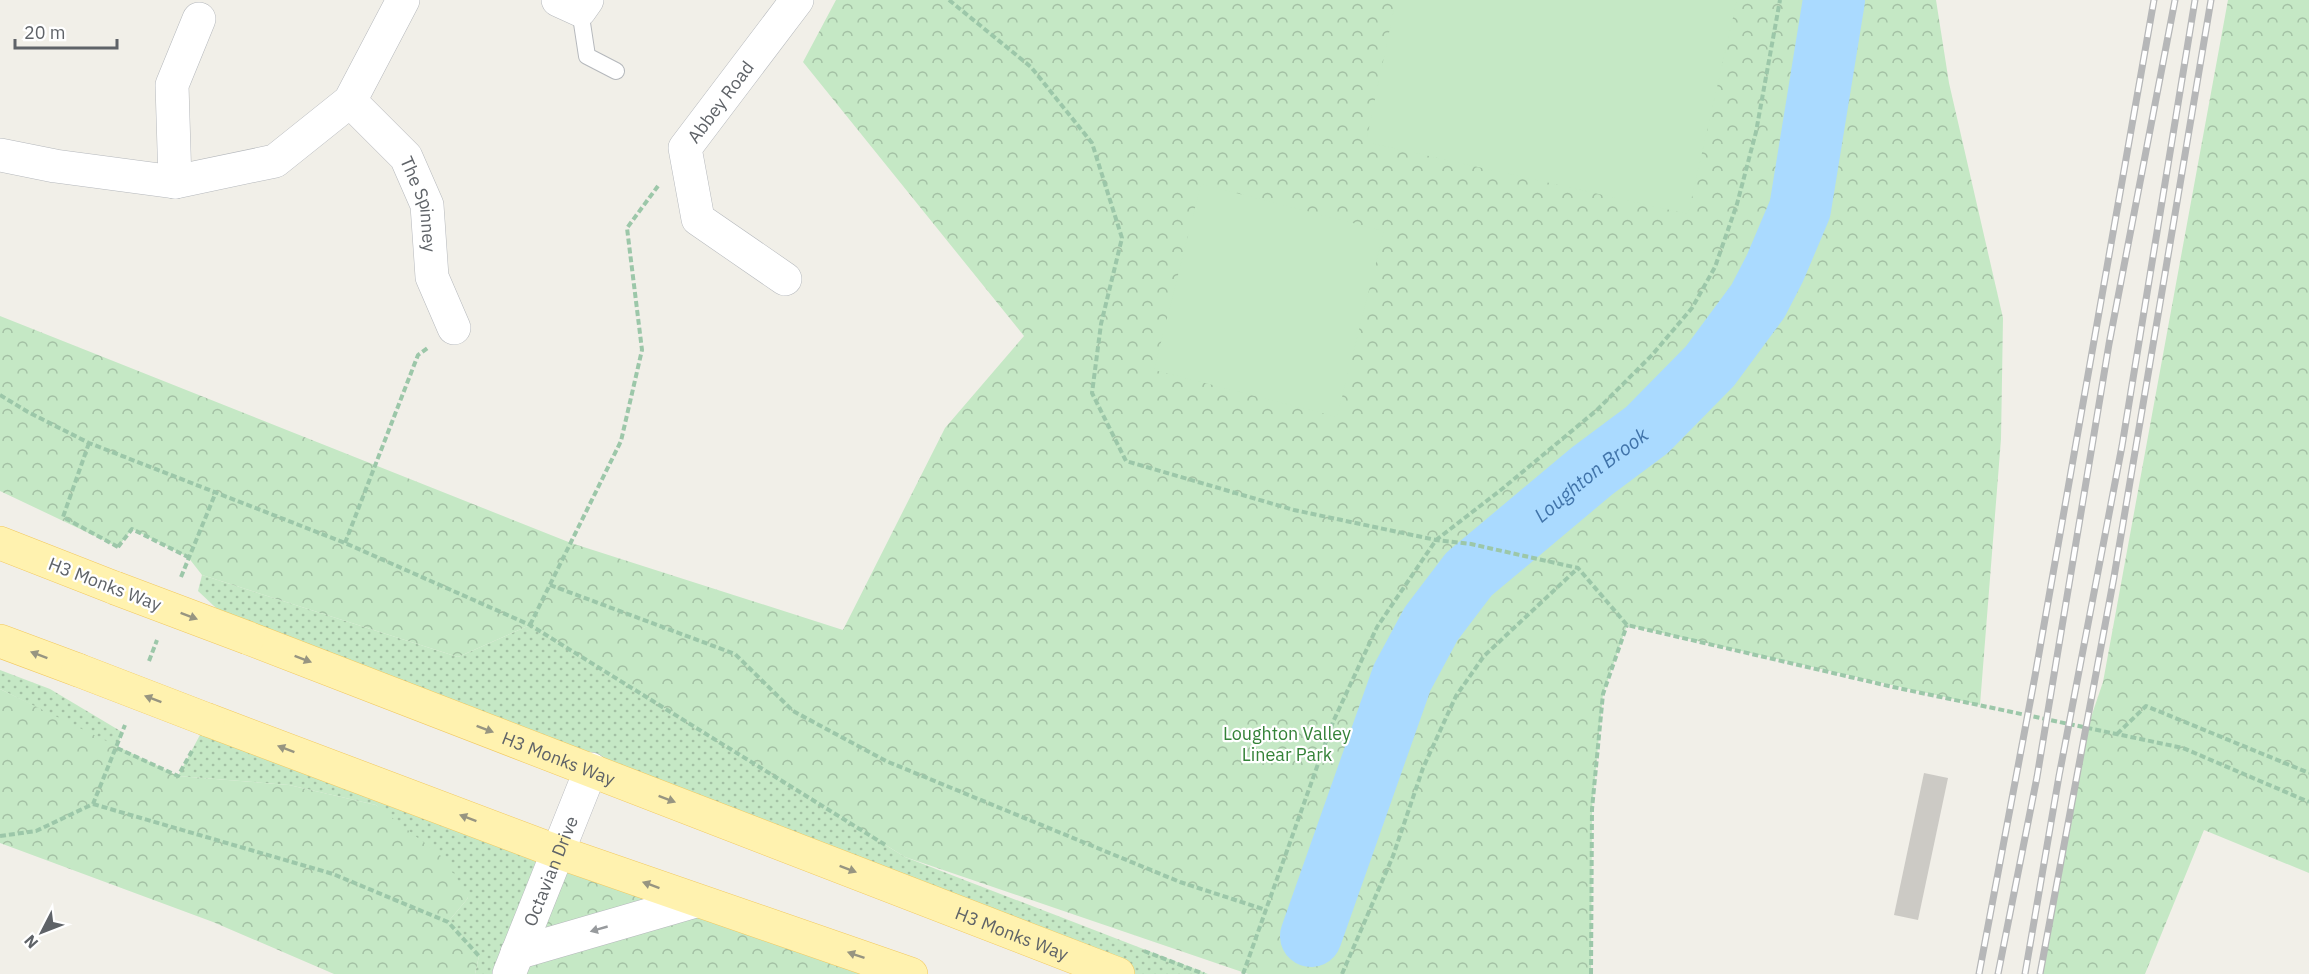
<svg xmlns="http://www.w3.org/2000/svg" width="2309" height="974" font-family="'IBM Plex Sans',sans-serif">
<defs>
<pattern id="grass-dots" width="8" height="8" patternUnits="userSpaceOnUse" patternTransform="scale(1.5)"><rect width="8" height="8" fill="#c5e8c5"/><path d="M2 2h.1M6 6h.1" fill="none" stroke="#a3c0a4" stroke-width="1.8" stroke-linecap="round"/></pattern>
<pattern id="forest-crowns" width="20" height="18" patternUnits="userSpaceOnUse" patternTransform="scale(1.5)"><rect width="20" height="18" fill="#c5e8c5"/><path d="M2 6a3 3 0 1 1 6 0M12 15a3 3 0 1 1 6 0" fill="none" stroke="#a3c0a4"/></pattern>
</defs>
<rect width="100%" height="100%" fill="#f1efe8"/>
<!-- grass -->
<g fill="url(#grass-dots)">
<path d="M 202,575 L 458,657 L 530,625 L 905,857 L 1208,974 L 1118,974 L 248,638 L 198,591 Z"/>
<path d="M 0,670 L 50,689 L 122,732 L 117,748 L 0,689 Z"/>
<path d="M 208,720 L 558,852 L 509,974 L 475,974 L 479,956 L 448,922 L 468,898 L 376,805 L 289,785 L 178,776 Z"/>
</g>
<!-- forest -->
<g fill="url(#forest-crowns)">
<path d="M 836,0 L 1936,0 L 1949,83 L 2003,318 L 2001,439 L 1980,705 L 1627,625 L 1603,694 L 1592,809 L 1591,974 L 1248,974 L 905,857 L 530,625 L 458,657 L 202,575 L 188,557 L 132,529 L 118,547 L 0,491 L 0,316 L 571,543 L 843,630 L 945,428 L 1024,336 L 803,62 Z"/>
<path d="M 2228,0 L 2309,0 L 2309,873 L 2204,830 L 2145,974 L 2040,974 L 2087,729 L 2103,682 Z"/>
<path d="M 0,689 L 178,776 L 289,785 L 376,805 L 446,860 L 468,898 L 448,922 L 479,956 L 475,974 L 334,974 L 213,922 L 0,843 Z"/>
<path d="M 558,852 L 911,974 L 509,974 Z"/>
</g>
<!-- garden -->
<g fill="#c5e8c5">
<path d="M 1396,0 L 1737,0 L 1688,214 L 1366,142 Z"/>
<path d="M 1201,184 L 1384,231 L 1337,417 L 1154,370 Z"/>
</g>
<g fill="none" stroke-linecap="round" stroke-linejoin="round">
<!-- river -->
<path stroke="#aadaff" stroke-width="62" id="s1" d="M 1311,936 L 1402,678 L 1431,624 L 1469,574 L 1592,471 L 1647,430 L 1710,366 L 1758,301 L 1775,268 L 1800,209 L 1834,0"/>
</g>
<!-- building -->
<path fill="#cccac5" d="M 1924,773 L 1948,778 L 1918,920 L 1894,915 Z"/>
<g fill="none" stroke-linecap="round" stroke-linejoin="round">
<defs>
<path id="lane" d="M 580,10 L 587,56 L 616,71"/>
<g id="street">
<path d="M 558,0 L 580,10 L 587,0"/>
<path id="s2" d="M 350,101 L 406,157 L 427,205 L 432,277 L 454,328"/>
<path d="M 0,155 L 55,166 L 175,182 L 275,161 L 350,101 L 403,0"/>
<path d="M 175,182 L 172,85 L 199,19"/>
<path id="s3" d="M 785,279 L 698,219 L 685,148 L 797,0"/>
<path d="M 517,953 L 696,901"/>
<path id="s4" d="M 509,974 L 591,769"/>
</g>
<g id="primary">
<path d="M 0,543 L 115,588"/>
<path id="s5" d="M 248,638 L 1118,974"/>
<path d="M 0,641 L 78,670"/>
<path d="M 208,720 L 558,852 L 911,974"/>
</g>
</defs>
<!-- lane casing -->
<use href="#lane" stroke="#b5b8bc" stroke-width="18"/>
<!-- street casing -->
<use href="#street" stroke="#b5b8bc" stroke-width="34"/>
<!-- primary casing -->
<use href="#primary" stroke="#f2c960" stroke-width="34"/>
<!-- path -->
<g stroke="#9cc7a9" stroke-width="4" stroke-dasharray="6 3" stroke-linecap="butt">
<path d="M 949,0 L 1031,67 L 1092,143 L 1122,238 L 1101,324 L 1092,393 L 1126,461 L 1294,510 L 1436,540 L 1471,544 L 1578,568 L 1627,625 L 1893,687 L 2183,748 L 2309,802"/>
<path d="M 0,395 L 28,412 L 89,443 L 345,543 L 530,625 L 887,846"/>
<path d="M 89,443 L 63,517 L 118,547"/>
<path d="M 345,543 L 418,355 L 429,347"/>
<path d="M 118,547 L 132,529 L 188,557"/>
<path d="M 181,577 L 216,492"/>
<path d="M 550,585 L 735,654 L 793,711 L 886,761 L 1180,882 L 1266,910"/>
<path d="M 530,625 L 621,441 L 642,350 L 627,228 L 658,186"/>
<path d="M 149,661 L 157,640"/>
<path d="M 2117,734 L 2146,706 L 2309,773"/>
<path d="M 117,748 L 178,776 L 192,751"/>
<path d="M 93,804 L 333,874 L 448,922 L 479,956"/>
<path d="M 0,836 L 36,831 L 93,804 L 125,725"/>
<path d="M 1144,951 L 1204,974"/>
<path d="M 1243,974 L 1333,722 L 1377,627 L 1436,540 L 1502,489 L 1597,410 L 1652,355 L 1692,308 L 1715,267 L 1737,204 L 1756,132 L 1780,0"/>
<path d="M 1342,974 L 1393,856 L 1423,768 L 1456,696 L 1484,656 L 1578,568"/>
<path d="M 1591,974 L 1592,809 L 1603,694 L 1627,625"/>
</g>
<!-- lane -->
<use href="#lane" stroke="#fff" stroke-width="16"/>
<!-- street -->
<use href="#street" stroke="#fff" stroke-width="33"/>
<!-- primary -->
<use href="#primary" stroke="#fff2af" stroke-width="33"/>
<defs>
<g id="rail">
<path d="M 1979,974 L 2035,676 L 2154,0"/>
<path d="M 1998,974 L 2037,777 L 2109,344 L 2175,0"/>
<path d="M 2025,974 L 2059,776 L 2122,446 L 2195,0"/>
<path d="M 2040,974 L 2114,577 L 2211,0"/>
</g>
</defs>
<!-- rail casing -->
<use href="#rail" stroke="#b6b7b8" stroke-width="7"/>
<!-- rail -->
<use href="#rail" stroke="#fff" stroke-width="4.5" stroke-dasharray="14" stroke-linecap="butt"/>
<defs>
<g id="primary-bridge">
<path d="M 115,588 L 248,638"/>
<path d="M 78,670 L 208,720"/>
</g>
</defs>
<!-- primary-bridge casing -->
<use href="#primary-bridge" stroke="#f2c960" stroke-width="34" stroke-linecap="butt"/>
<!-- primary-bridge -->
<use href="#primary-bridge" stroke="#fff2af" stroke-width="33"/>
</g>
<!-- one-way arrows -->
<defs><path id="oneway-solid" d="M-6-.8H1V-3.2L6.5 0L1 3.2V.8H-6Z" transform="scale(1.5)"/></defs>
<g fill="#979581">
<use href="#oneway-solid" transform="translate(189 616) rotate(21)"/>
<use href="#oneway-solid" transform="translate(39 655) rotate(-159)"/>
<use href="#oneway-solid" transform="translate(303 659) rotate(21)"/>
<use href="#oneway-solid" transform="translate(153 699) rotate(-159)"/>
<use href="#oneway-solid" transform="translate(485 729) rotate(21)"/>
<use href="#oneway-solid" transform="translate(286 749) rotate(-159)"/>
<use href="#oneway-solid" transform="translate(667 799) rotate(21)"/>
<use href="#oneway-solid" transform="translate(468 818) rotate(-159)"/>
<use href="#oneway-solid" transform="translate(848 869) rotate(21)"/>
<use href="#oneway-solid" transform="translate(651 885) rotate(-160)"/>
<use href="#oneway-solid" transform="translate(856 955) rotate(-161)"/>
</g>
<use fill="#979a9d" href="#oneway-solid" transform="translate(599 929) rotate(164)"/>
<g text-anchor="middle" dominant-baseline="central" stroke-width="4.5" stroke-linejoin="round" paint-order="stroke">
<!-- street labels -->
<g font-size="18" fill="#5f6368" stroke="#fff">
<text stroke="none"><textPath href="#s3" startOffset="236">Abbey Road</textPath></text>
<text stroke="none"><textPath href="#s2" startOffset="129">The Spinney</textPath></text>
<text transform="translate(105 584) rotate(21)">H3 Monks Way</text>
<text stroke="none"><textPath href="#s5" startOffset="333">H3 Monks Way</textPath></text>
<text stroke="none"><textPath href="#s4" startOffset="111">Octavian Drive</textPath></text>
<text stroke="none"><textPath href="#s5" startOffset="819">H3 Monks Way</textPath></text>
</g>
<!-- park labels -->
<g font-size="18" fill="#348238" stroke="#fff">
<text x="1287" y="733">Loughton Valley<tspan x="1287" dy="21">Linear Park</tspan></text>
</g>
<!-- water labels -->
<g font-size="20" font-style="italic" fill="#4174aa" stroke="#fff">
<text stroke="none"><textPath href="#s1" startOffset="555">Loughton Brook</textPath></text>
</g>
</g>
<!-- north arrow -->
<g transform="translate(42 932) rotate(228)" stroke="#ffffff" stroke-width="4.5" paint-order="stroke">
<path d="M0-4.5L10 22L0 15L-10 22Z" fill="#5f6368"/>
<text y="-9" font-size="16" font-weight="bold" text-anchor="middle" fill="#5f6368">N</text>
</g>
<!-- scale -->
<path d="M15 39v9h102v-9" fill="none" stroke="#5f6368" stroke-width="3"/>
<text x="24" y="39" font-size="18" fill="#5f6368" stroke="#ffffff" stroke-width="4.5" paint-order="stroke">20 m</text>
</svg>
